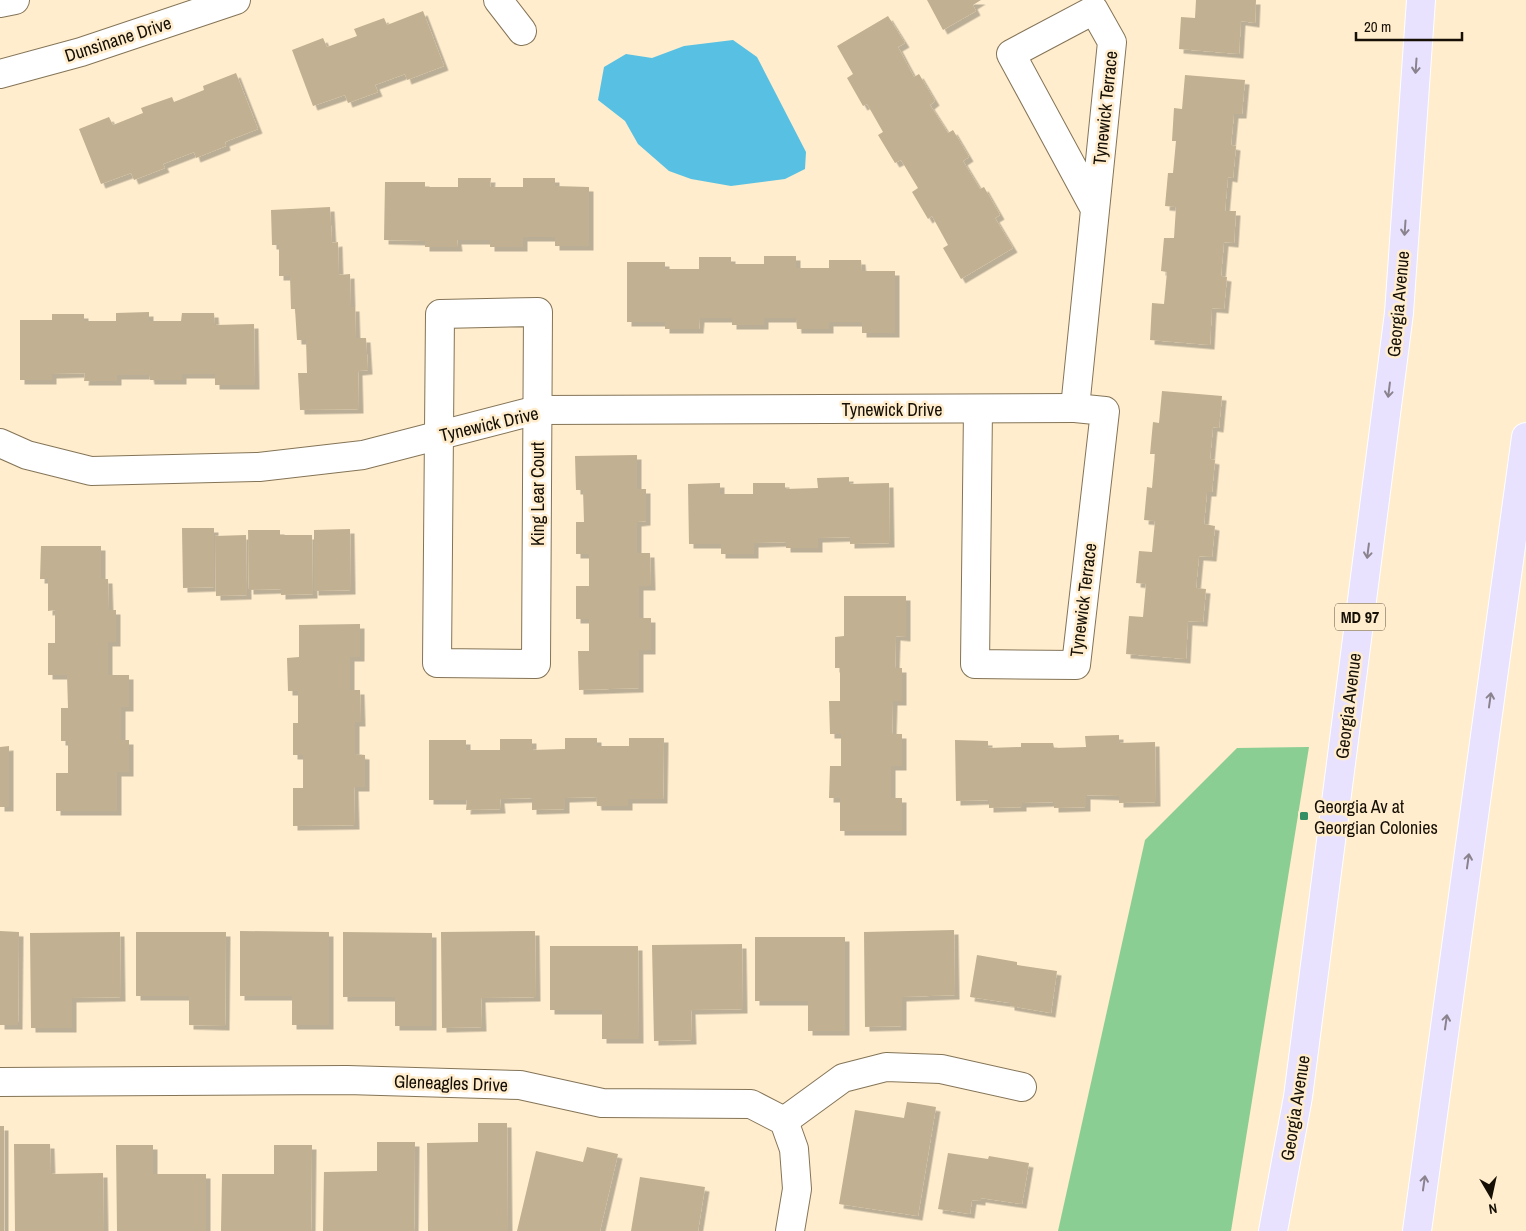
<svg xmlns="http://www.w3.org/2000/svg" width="1526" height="1231" font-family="'Archivo Narrow',sans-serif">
<defs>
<filter id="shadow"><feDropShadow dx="4.5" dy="4.5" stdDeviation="0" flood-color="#0004"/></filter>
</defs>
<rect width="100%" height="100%" fill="#ffedcd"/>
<!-- forest -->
<path fill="#8bce93" d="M 1309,747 L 1231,1231 L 1058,1231 L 1145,840 L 1237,748 Z"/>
<!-- water -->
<path fill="#58c1e3" d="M 733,40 L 757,57 L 806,152 L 805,169 L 785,179 L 731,186 L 691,179 L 669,171 L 638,144 L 625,121 L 598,100 L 604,67 L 626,54 L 652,58 L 684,46 Z"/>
<!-- building -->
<g fill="#c1b091" filter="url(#shadow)">
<path d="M 927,0 L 981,0 L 973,5 L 976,11 L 943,30 Z"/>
<path d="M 1196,0 L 1256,0 L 1255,23 L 1241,21 L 1239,54 L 1179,49 L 1181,17 L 1195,18 Z"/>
<path d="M 423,11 L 444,66 L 407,80 L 405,74 L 375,85 L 378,92 L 348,103 L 345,95 L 313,106 L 292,50 L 323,38 L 327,47 L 357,36 L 354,29 L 384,18 L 387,25 Z"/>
<path d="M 888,16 L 905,43 L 898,47 L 914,77 L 919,74 L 935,101 L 930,105 L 948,133 L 953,130 L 969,157 L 963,161 L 980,189 L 984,187 L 1000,215 L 995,218 L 1013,248 L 961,279 L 943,248 L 948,245 L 932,216 L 928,219 L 912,192 L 918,188 L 901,160 L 895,163 L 878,135 L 883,132 L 867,104 L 863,106 L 847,78 L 853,74 L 837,46 Z"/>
<path d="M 236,73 L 258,129 L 225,142 L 226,146 L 196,158 L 194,152 L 163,164 L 165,168 L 134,180 L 131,173 L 101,184 L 79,129 L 109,117 L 113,125 L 143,113 L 141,108 L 172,97 L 174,102 L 204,90 L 203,86 Z"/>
<path d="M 1185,75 L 1245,80 L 1242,114 L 1234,114 L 1231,145 L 1236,146 L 1233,178 L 1228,177 L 1225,211 L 1236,211 L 1234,243 L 1224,242 L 1221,276 L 1227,277 L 1224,309 L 1212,308 L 1210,345 L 1150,340 L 1152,303 L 1164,304 L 1167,272 L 1161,271 L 1164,238 L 1174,238 L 1176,207 L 1165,206 L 1168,173 L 1173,173 L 1176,141 L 1172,141 L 1174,108 L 1182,109 Z"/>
<path d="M 458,178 L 491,178 L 490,187 L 523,187 L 523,178 L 555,178 L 555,186 L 589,187 L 589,246 L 555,246 L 555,237 L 523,237 L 523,247 L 490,247 L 490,240 L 457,240 L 458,247 L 425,247 L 425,241 L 384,240 L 385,182 L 425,182 L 425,187 L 458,187 Z"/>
<path d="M 330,207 L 332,243 L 338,242 L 339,275 L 350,274 L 351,307 L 355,307 L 356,338 L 366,338 L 368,370 L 358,371 L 359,409 L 300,410 L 298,373 L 307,373 L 306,340 L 297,340 L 295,309 L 291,309 L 290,276 L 279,276 L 279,245 L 272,245 L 271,210 Z"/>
<path d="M 764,256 L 796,256 L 796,268 L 829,268 L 829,260 L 861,260 L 862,271 L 895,271 L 895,333 L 862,333 L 862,322 L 829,322 L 829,329 L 797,329 L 796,318 L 764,318 L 764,325 L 732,325 L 732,318 L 700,318 L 699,329 L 665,329 L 665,322 L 627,322 L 627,262 L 665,262 L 665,269 L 699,269 L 699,257 L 731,257 L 731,264 L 764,264 Z"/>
<path d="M 149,312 L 149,321 L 181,321 L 182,313 L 214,313 L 215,325 L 254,324 L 255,385 L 215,385 L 215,374 L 182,374 L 182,380 L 150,380 L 149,375 L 117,375 L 117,381 L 84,381 L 85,373 L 52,374 L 52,380 L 20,380 L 20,320 L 52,320 L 52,314 L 84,314 L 84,321 L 116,321 L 116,313 Z"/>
<path d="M 1162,391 L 1222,396 L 1219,428 L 1213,427 L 1210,459 L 1215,460 L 1212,492 L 1207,492 L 1204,524 L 1215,526 L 1212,557 L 1199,556 L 1196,588 L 1206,589 L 1203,622 L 1188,621 L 1186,659 L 1126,654 L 1129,616 L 1143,617 L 1146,584 L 1136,583 L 1139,551 L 1152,552 L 1155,521 L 1144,520 L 1147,487 L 1152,488 L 1155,454 L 1150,454 L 1153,422 L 1159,423 Z"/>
<path d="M 637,455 L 637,489 L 646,489 L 646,521 L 637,522 L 637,553 L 650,553 L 651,586 L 639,586 L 639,618 L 651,618 L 651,650 L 639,650 L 639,688 L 579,690 L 578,651 L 589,651 L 589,619 L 576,619 L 576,586 L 589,586 L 589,554 L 576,554 L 576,522 L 584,522 L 583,490 L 576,490 L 575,456 Z"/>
<path d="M 849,477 L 849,484 L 889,483 L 890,543 L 850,544 L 850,537 L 818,538 L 818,548 L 786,548 L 786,542 L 754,543 L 754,554 L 721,554 L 721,544 L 689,544 L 688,484 L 720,483 L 720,494 L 753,494 L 753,483 L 785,483 L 785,489 L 818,488 L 817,478 Z"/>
<path d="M 182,528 L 214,528 L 214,587 L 183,588 Z"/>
<path d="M 350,529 L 351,590 L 314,591 L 314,530 Z"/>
<path d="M 248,530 L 280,530 L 280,535 L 312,535 L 313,594 L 281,595 L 281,589 L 249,590 Z"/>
<path d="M 246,535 L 247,595 L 216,596 L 215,536 Z"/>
<path d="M 41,546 L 101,546 L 101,579 L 108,579 L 109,610 L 116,610 L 116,642 L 108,642 L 108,675 L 129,675 L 129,707 L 121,707 L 121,740 L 129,740 L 129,772 L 117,772 L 117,811 L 56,811 L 56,773 L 68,773 L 68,741 L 61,741 L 61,708 L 68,708 L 67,675 L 48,675 L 48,643 L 55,643 L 55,610 L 48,611 L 48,579 L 40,579 Z"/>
<path d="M 844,596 L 906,596 L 906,637 L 896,636 L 895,668 L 902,668 L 902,701 L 893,701 L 892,734 L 902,734 L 902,766 L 891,766 L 891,798 L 902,798 L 902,831 L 840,831 L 840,798 L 829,798 L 830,766 L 841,766 L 841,734 L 830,734 L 829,701 L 840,701 L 840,668 L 835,668 L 835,637 L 844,636 Z"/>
<path d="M 360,624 L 360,657 L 350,657 L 350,690 L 360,690 L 361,722 L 355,722 L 355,754 L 365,755 L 365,787 L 354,787 L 355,825 L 293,826 L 293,788 L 303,788 L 303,755 L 293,755 L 293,723 L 298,723 L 298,691 L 288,691 L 287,658 L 299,657 L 299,625 Z"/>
<path d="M 1119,735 L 1119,743 L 1155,742 L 1156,802 L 1119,803 L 1119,796 L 1086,795 L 1086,807 L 1054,808 L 1054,802 L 1022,803 L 1022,807 L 989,808 L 989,800 L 956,801 L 955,740 L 988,741 L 988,748 L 1021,747 L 1021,743 L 1053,743 L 1054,748 L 1086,747 L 1085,736 Z"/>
<path d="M 565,738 L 597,738 L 597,746 L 629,746 L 629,738 L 664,738 L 663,799 L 628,799 L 628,806 L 597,806 L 596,797 L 565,798 L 565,809 L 532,810 L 532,798 L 500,799 L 501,809 L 466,810 L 467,800 L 429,800 L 429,740 L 466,740 L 466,750 L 500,750 L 500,739 L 532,739 L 532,750 L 565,749 Z"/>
<path d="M 9,746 L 9,807 L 0,807 L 0,747 Z"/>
<path d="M 954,930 L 955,995 L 902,997 L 902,1026 L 865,1027 L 864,932 Z"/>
<path d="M 0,931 L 19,932 L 18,1025 L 0,1025 Z"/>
<path d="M 240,931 L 329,932 L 329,1025 L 292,1025 L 292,996 L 240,996 Z"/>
<path d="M 535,931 L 536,997 L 481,998 L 482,1027 L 442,1028 L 441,932 Z"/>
<path d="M 120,932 L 121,997 L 72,998 L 72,1028 L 31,1028 L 30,933 Z"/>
<path d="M 136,932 L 226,932 L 225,1026 L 189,1025 L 189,996 L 136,996 Z"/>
<path d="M 343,932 L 432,933 L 432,1026 L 395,1026 L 395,997 L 343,997 Z"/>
<path d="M 755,937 L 845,937 L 845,1031 L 808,1031 L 808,1001 L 755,1001 Z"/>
<path d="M 742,944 L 743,1009 L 691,1010 L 692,1040 L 654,1041 L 652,945 Z"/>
<path d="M 550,946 L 638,946 L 639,1039 L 602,1039 L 602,1010 L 550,1010 Z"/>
<path d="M 977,955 L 1017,962 L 1017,965 L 1057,971 L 1051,1013 L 1010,1006 L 1010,1003 L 970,997 Z"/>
<path d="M 907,1102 L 936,1107 L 918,1216 L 839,1204 L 855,1110 L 904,1118 Z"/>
<path d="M 478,1123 L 507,1123 L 508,1231 L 428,1231 L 427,1143 L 478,1142 Z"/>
<rect x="0" y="1126" width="4" height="105"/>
<path d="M 377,1142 L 415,1142 L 414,1231 L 323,1231 L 324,1172 L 377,1171 Z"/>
<path d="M 14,1144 L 50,1144 L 51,1174 L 103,1173 L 104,1231 L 15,1231 Z"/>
<path d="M 116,1145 L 153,1145 L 153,1174 L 206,1174 L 206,1231 L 117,1231 Z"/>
<path d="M 274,1145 L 312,1145 L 311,1231 L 221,1231 L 222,1174 L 274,1174 Z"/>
<path d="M 587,1147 L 618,1154 L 600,1231 L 517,1231 L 536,1151 L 583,1162 Z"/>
<path d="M 948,1153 L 988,1159 L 989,1156 L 1029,1163 L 1022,1204 L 981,1198 L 981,1201 L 972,1200 L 970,1214 L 938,1209 Z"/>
<path d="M 640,1177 L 705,1187 L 698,1231 L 631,1231 Z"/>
</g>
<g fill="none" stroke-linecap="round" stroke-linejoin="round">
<defs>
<g id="minor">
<path d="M 498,0 L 522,31"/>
<path d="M 0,3 L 15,0"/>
<path d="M 0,74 L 81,52 L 236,0"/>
<path d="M 538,312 L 536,664 L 437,663 L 440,314 Z"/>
<path d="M 978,409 L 975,664 L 1076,665 L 1105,411 L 1075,408 L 1112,42 L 1094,10 L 1011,54 L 1095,209"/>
<path d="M 0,443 L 27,455 L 91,471 L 259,467 L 363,455 L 537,410 L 1075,408"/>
<path d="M 0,1082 L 347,1080 L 520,1085 L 602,1103 L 751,1104 L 784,1121 L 794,1149 L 797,1189 L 790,1231"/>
<path d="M 784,1121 L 843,1078 L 886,1067 L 941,1069 L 1022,1087"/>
</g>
<g id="major">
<path d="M 1273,1231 L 1298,1097 L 1399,313 L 1421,0"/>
<path d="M 1417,1231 L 1526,437"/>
</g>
</defs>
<!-- minor casing -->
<use href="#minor" stroke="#847457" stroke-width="30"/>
<!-- major casing -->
<use href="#major" stroke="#fff" stroke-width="30"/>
<!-- minor -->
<use href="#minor" stroke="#fff" stroke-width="28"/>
<!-- major -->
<use href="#major" stroke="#e9e2fe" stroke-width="28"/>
</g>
<!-- one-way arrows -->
<defs><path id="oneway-shaft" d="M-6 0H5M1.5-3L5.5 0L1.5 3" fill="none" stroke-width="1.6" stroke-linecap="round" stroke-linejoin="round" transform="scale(1.25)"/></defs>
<g stroke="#8a838e">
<use href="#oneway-shaft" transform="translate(1416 66) rotate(94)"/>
<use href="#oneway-shaft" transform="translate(1405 228) rotate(94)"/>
<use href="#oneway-shaft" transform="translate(1389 390) rotate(97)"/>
<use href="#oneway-shaft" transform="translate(1368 551) rotate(97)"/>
<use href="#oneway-shaft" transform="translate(1490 700) rotate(-82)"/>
<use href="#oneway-shaft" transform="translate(1468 861) rotate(-82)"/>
<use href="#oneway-shaft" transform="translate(1446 1022) rotate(-82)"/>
<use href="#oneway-shaft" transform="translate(1424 1183) rotate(-82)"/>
</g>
<!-- markers -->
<rect fill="#348e64" stroke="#ffedcd" stroke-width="2" x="1299" y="811" width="10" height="10" rx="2.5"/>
<g text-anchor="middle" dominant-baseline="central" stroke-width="5" stroke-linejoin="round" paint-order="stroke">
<!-- shield labels -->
<rect fill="#ffedcd" stroke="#5b5241" stroke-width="1" x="1335" y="603.5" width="50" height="27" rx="4"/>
<g font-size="16" font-weight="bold" fill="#150f05">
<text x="1360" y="617">MD 97</text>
</g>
<!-- street labels -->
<g font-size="18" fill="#150f05" stroke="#ffedcd">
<text transform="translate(118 39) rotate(-18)">Dunsinane Drive</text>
<text transform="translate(1105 108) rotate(-84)">Tynewick Terrace</text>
<text transform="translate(1398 304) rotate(-85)">Georgia Avenue</text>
<text x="892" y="409">Tynewick Drive</text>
<text transform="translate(489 424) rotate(-13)">Tynewick Drive</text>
<text transform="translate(537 494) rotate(-90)">King Lear Court</text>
<text transform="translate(1083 600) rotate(-83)">Tynewick Terrace</text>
<text transform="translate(1348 706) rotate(-83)">Georgia Avenue</text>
<text transform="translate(451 1083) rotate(2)">Gleneagles Drive</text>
<text transform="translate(1295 1108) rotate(-81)">Georgia Avenue</text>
</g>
<!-- poi labels -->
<g font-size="18" fill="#150f05" stroke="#ffedcd" text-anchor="start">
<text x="1314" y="806">Georgia Av at<tspan x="1314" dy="21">Georgian Colonies</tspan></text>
</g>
</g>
<!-- north arrow -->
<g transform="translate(1491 1196) rotate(171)" stroke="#ffedcd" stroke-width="4" paint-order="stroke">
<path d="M0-4L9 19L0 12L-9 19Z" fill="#150f05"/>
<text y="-8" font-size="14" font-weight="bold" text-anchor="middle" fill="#150f05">N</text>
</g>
<!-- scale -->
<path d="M1356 32v8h106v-8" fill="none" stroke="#150f05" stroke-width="2.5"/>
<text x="1364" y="32" font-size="15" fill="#150f05" stroke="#ffedcd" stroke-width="4" paint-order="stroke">20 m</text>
</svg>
